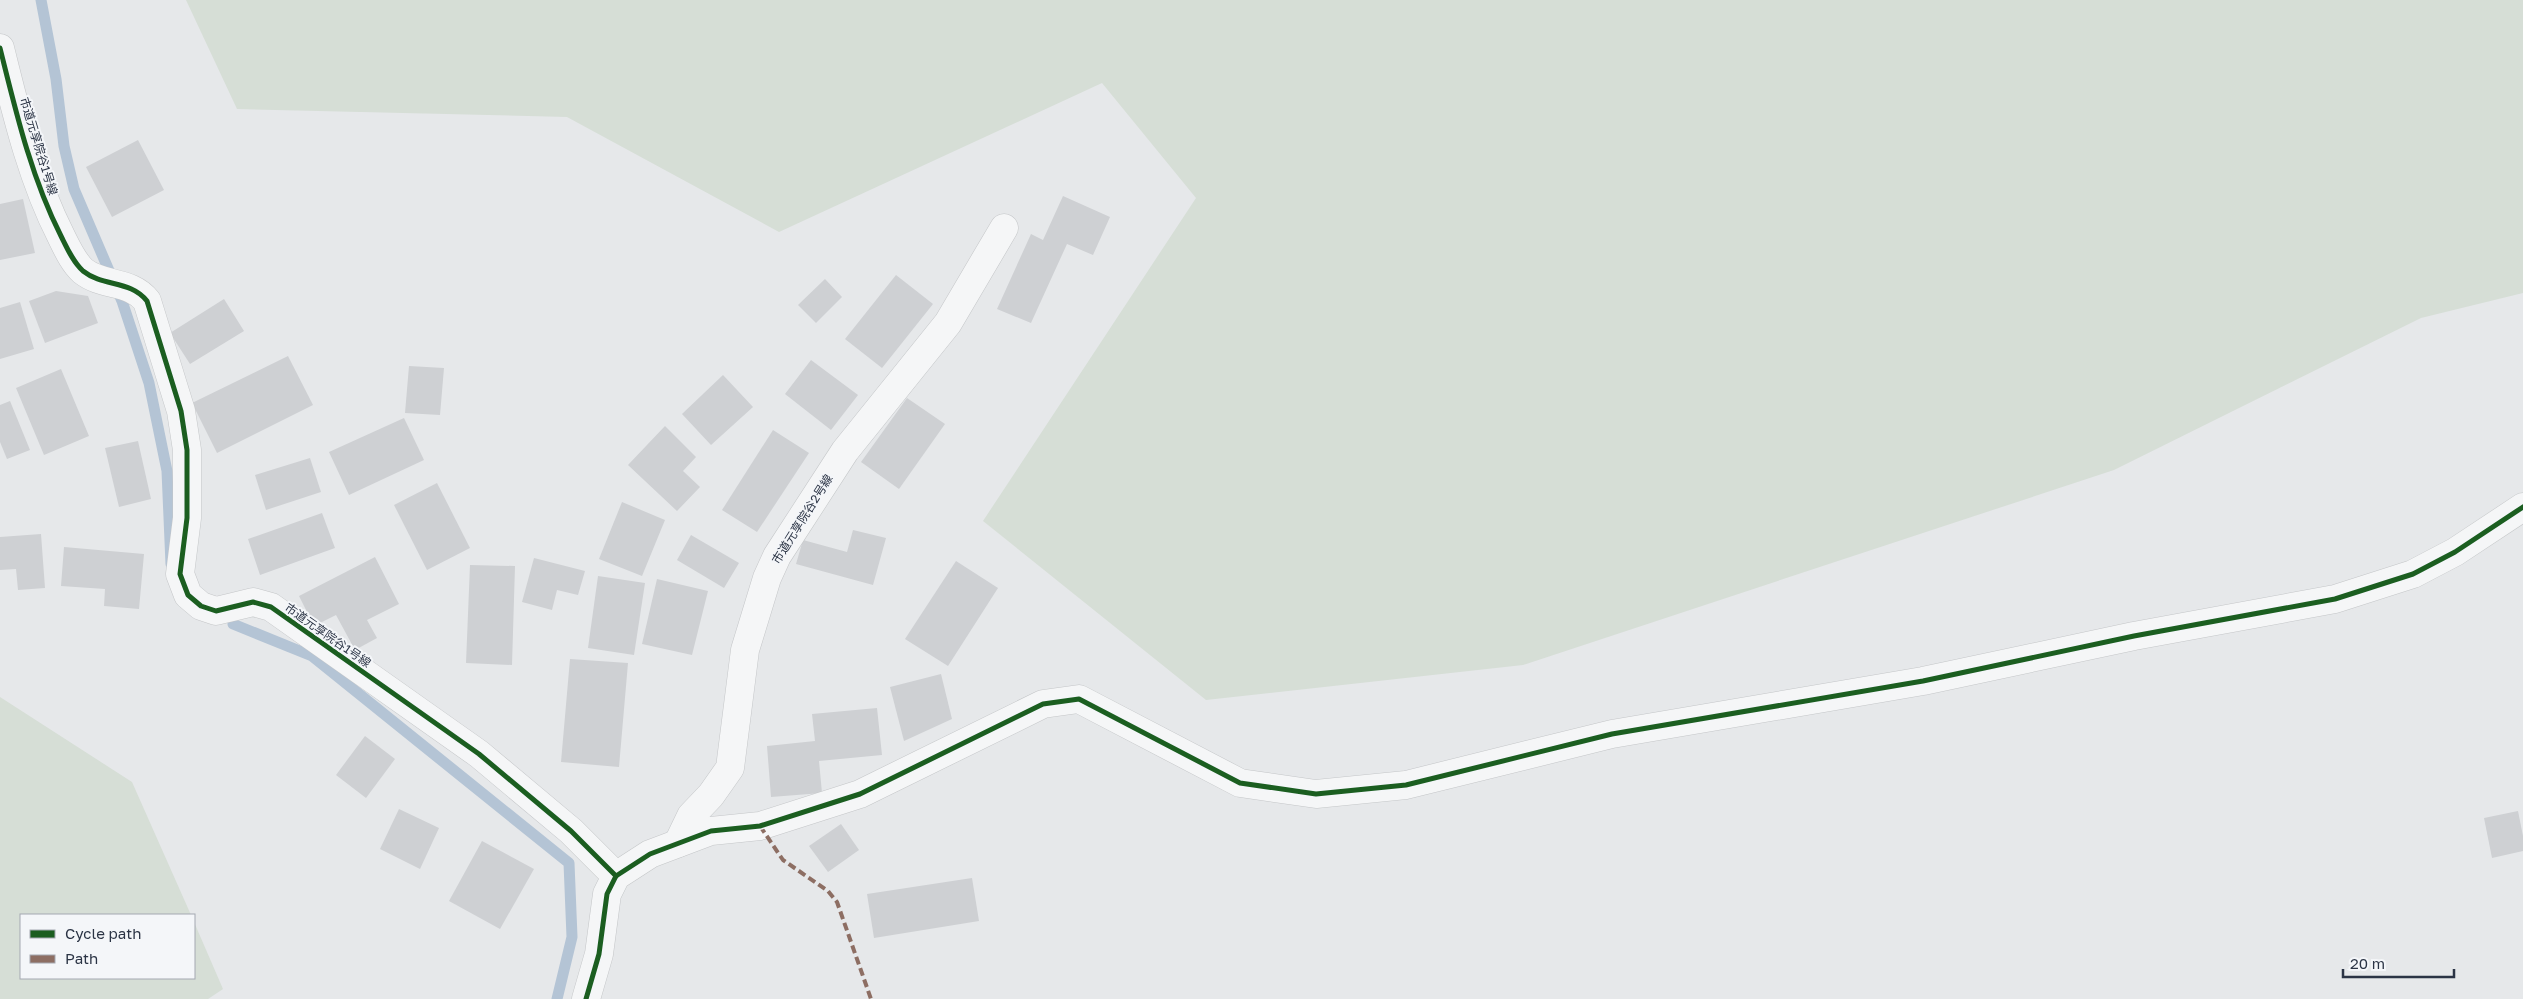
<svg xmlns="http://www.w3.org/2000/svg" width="2523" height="999" font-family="'Golos Text','Noto Sans JP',sans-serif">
<rect width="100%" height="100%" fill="#e6e8ea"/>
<!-- green -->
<g fill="#d6ded6">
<path d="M 186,0 L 2523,0 L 2523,293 L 2421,318 L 2114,470 L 1523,665 L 1206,700 L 983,521 L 1196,198 L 1102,83 L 779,232 L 567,117 L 237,109 Z"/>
<path d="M 0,697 L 132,782 L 191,915 L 21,915 L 21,978 L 194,978 L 194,922 L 223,989 L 208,999 L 0,999 Z"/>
</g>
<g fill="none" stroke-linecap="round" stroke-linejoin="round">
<!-- stream -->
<g stroke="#b4c4d5" stroke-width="11">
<path d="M 41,0 L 56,79 L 64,146 L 74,189 L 122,301 L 149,383 L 167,471 L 171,564"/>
<path d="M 233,624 L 312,656 L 569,863 L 572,937 L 557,999"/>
</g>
</g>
<!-- building -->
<g fill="#ced0d3">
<path d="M 138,140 L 164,190 L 112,217 L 86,167 Z"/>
<path d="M 1063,196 L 1110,217 L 1093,255 L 1067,244 L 1031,323 L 997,309 L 1031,234 L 1043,240 Z"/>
<path d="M 23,199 L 35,253 L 0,260 L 0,204 Z"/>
<path d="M 896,275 L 933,304 L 882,368 L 845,339 Z"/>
<path d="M 825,279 L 842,297 L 816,323 L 798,305 Z"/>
<path d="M 56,291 L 88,296 L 98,323 L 45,343 L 29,301 Z"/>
<path d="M 224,299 L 244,331 L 190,364 L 170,333 Z"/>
<path d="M 20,302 L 34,349 L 0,359 L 0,308 Z"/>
<path d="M 288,356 L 313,405 L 217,453 L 192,403 Z"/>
<path d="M 811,360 L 858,395 L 831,430 L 785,394 Z"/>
<path d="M 409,366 L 444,368 L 440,415 L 405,413 Z"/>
<path d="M 61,369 L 89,436 L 44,455 L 16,388 Z"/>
<path d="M 723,375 L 753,407 L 711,445 L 682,414 Z"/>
<path d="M 907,398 L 945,424 L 899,489 L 861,462 Z"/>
<path d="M 10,401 L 30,450 L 7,459 L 0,442 L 0,405 Z"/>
<path d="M 404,418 L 424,460 L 349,495 L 329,452 Z"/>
<path d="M 665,426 L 696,457 L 683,471 L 700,487 L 677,511 L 628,465 Z"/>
<path d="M 773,430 L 809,453 L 757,532 L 722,510 Z"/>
<path d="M 138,441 L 151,499 L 119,507 L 105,448 Z"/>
<path d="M 310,458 L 321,492 L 266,510 L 255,475 Z"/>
<path d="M 437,483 L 470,548 L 427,570 L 394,505 Z"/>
<path d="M 622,502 L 665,520 L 642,576 L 599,559 Z"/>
<path d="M 322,513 L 335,548 L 260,575 L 248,539 Z"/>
<path d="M 853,530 L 886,538 L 873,585 L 796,564 L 803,540 L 847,552 Z"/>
<path d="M 41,534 L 45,588 L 18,590 L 16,569 L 0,570 L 0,537 Z"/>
<path d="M 691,535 L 739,563 L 724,588 L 677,560 Z"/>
<path d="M 64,547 L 144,554 L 139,609 L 104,606 L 105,589 L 61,586 Z"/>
<path d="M 375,557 L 399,604 L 367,620 L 377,638 L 355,650 L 336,615 L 314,626 L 299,596 Z"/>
<path d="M 534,558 L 585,571 L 578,595 L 557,590 L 552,610 L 522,602 Z"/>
<path d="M 956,561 L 998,588 L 948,666 L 905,639 Z"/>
<path d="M 470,565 L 515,566 L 512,665 L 466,663 Z"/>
<path d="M 598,576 L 645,583 L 634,655 L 588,648 Z"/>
<path d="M 657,579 L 708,591 L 692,655 L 642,644 Z"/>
<path d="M 570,659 L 628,663 L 619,767 L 561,762 Z"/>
<path d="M 941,674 L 952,719 L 904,741 L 890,687 Z"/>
<path d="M 877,708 L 882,755 L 819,761 L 822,793 L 771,797 L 767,746 L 815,741 L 812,714 Z"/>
<path d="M 365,736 L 395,759 L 366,798 L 336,775 Z"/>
<path d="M 399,809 L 439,828 L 420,869 L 380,849 Z"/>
<path d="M 2518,811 L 2523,836 L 2523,851 L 2492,858 L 2484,818 Z"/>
<path d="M 841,824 L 859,850 L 828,872 L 809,846 Z"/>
<path d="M 482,841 L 534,869 L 500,929 L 449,901 Z"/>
<path d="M 972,878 L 979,921 L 874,938 L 867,894 Z"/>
</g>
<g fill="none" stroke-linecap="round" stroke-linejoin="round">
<defs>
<g id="street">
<path d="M 0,48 C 16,112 31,177 61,236 C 67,248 73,262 83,271 C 103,287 131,280 147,301 L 181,411 L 187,450 L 187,518 L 180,574 L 188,595 L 201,606 L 216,611 L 253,602 L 271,607 L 479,754 L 571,831 L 616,876"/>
<path d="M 678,843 L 691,816 L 711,795 L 730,768 L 745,650 L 767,578 L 777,556 L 845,451 L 948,323 L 1004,228"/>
<path d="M 586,999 L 599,954 L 607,894 L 616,876 L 650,854 L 711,831 L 760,826 L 860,794 L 1043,704 L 1079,699 L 1240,783 L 1316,794 L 1406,785 L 1612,734 L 1923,681 L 2134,636 L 2335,599 L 2413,574 L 2455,552 L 2523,507"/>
</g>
</defs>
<!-- street casing -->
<use href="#street" stroke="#c4c6c8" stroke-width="29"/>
<!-- street -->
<use href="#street" stroke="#f5f6f7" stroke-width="28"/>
<!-- quiet -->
<path stroke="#8d6e63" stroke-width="4" stroke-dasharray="8 4" stroke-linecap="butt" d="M 760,826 L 783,860 L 828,891 L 837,902 L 871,999"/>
<defs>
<g id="cycleway">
<path d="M 0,48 C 16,112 31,177 61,236 C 67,248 73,262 83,271 C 103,287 131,280 147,301 L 181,411 L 187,450 L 187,518 L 180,574 L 188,595 L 201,606 L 216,611 L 253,602 L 271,607 L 479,754 L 571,831 L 616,876"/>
<path d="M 586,999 L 599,954 L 607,894 L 616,876 L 650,854 L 711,831 L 760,826 L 860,794 L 1043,704 L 1079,699 L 1240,783 L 1316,794 L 1406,785 L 1612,734 L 1923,681 L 2134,636 L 2335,599 L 2413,574 L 2455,552 L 2523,507"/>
</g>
</defs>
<!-- cycleway casing -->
<use href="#cycleway" stroke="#f4f6f9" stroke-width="8"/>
<!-- cycleway -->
<use href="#cycleway" stroke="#1b5e20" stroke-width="5"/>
</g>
<g text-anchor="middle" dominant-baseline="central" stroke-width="4" stroke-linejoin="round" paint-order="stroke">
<!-- street labels -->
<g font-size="12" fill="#2b3445" stroke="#f4f6f9">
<text transform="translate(39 146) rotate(73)">市道元享院谷1号線</text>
<text transform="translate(802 519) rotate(-58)">市道元享院谷2号線</text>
<text transform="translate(328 635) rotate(35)">市道元享院谷1号線</text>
</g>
</g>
<!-- legend -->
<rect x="20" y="914" width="175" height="65" fill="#f4f6f9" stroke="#a4a8b1"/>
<rect x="30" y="930" width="25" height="8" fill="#1b5e20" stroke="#a4a8b1"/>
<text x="65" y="939" font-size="15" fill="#2b3445">Cycle path</text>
<rect x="30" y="955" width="25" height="8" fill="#8d6e63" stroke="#a4a8b1"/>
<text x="65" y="964" font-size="15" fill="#2b3445">Path</text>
<!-- scale -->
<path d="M2343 969v8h111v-8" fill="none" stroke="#2b3445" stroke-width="2.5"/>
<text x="2350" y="969" font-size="15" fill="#2b3445" stroke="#f4f6f9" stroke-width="4" paint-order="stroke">20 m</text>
</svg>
